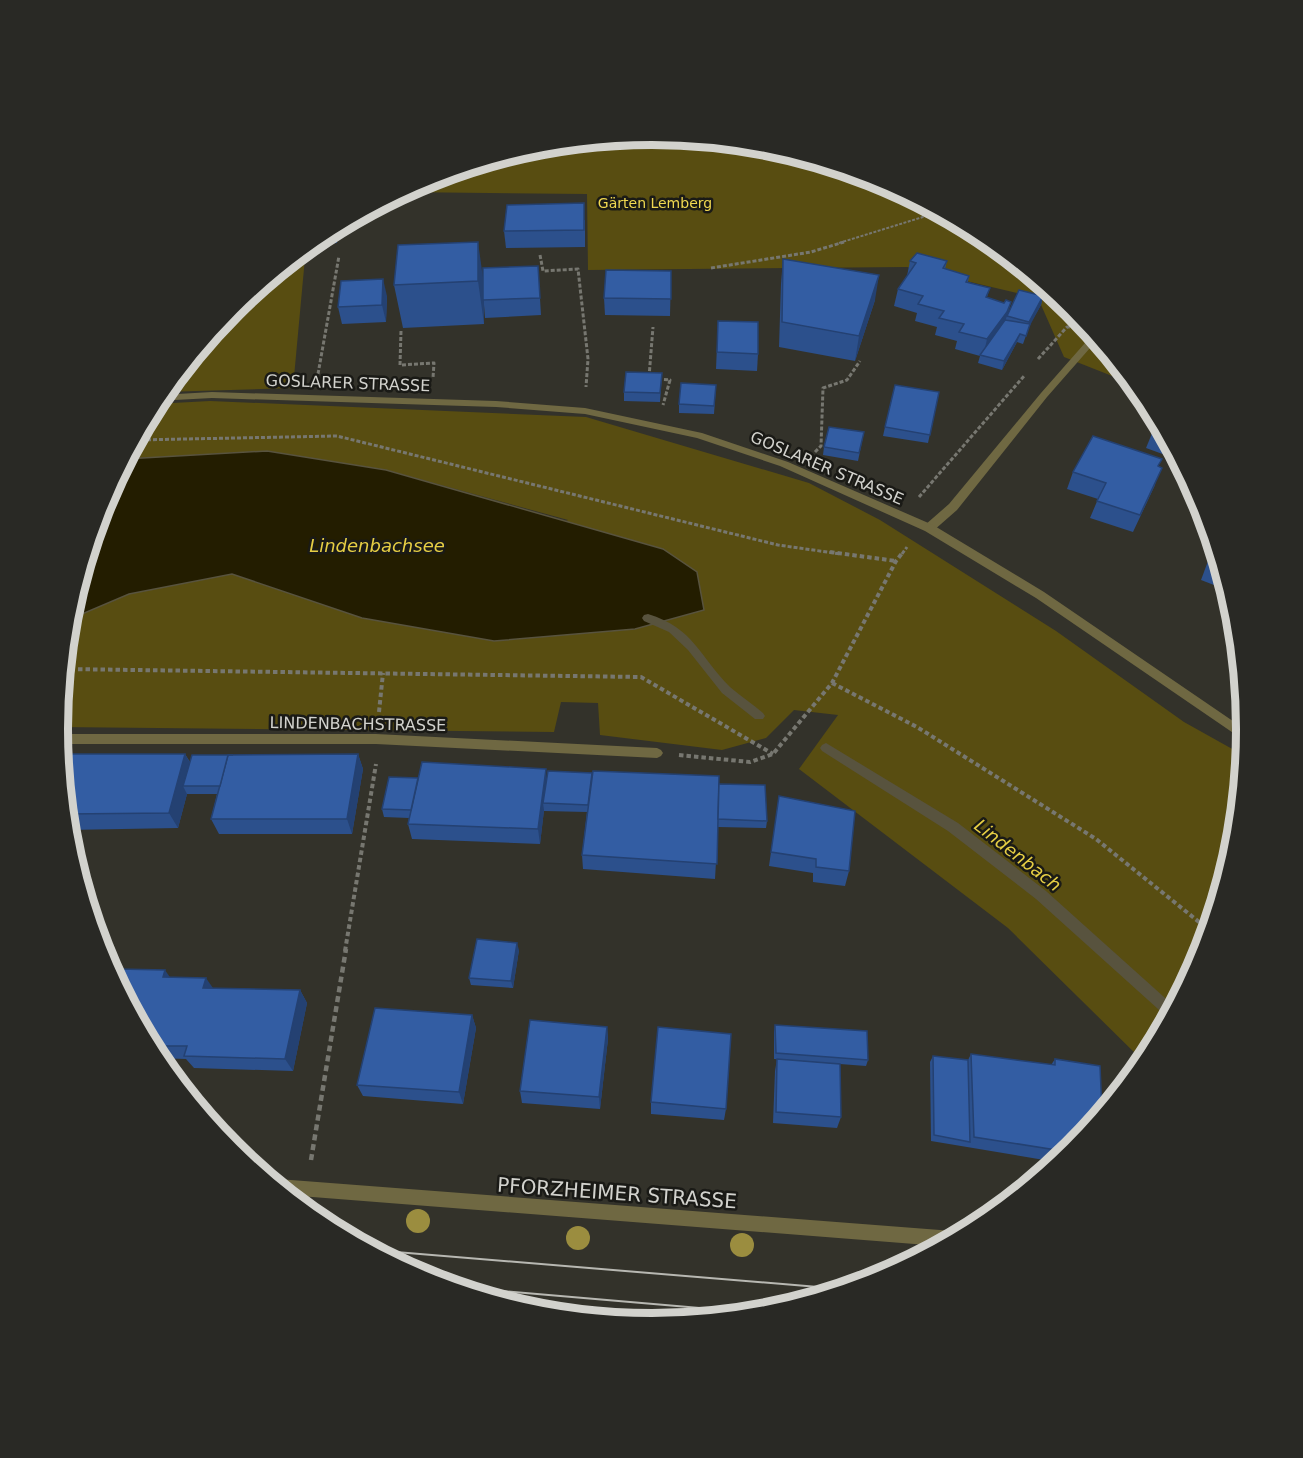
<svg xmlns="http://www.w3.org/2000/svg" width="1303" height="1458" font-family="'DejaVu Sans',sans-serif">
<rect width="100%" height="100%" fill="#33322a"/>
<!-- green -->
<g fill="#584d11">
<path d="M 652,135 L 768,146 L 879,180 L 982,235 L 1072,309 L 1135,385 L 1064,357 L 1038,298 L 907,267 L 588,270 L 587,194 L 400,192 L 424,180 L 536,146 Z"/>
<path d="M 306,247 L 293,388 L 163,392 L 231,308 Z"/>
<path d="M 210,401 L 586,417 L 809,483 L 880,520 L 1056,631 L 1184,722 L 1243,755 L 1235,845 L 1201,957 L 1146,1060 L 1144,1062 L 1008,928 L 799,769 L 838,715 L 794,710 L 766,738 L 722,750 L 600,735 L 598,703 L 561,702 L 554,732 L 57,727 L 68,620 L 129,594 L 232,574 L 362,618 L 568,520 L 386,470 L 267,451 L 125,459 L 154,404 Z"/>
</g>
<!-- water -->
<path fill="#231d00" stroke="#58533e" stroke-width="1.5" d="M 267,451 L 386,470 L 663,549 L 697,572 L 704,610 L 635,629 L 494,641 L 362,618 L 232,574 L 129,594 L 68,620 L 102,501 L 125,459 Z"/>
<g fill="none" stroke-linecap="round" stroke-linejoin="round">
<!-- stream -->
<g fill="#58533e" fill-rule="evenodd">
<path d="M 648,614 C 694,628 699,656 730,687 C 740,696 753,704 763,713 L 765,716 L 763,719 L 755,719 L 722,693 L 688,650 L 669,632 L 644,621 L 642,618 L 644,615 Z"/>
<path d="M 826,743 L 958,823 L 1046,891 L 1174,1006 L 1168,1018 L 1036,899 L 948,831 L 822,751 L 820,748 L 822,745 Z"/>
</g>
<!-- path-far3 -->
<path stroke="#777770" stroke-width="2" stroke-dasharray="3 1.5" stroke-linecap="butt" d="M 839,243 L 939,212"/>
<!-- path-far2 -->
<g stroke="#777770" stroke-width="3" stroke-dasharray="4 2" stroke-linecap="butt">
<path d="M 540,255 L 543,271 L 578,269 L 588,359 L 586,387"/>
<path d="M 711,268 L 811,252 L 844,242"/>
<path d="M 401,331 L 400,365 L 434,363 L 433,378"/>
<path d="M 1038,359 L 1067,327 L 1070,327"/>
<path d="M 318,374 L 339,256"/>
<path d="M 649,377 L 653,327"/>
<path d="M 658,379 L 670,380 L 663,405"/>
<path d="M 135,440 L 337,436 L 778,545 L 841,554"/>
<path d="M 815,452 L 821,446 L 823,388 L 847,380 L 860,361"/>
<path d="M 919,497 L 1024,376"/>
<path d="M 902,554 L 907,547"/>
</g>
<!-- path-far1 -->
<g stroke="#777770" stroke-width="4" stroke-dasharray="4.5 3" stroke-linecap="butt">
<path d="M 830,552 L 896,561"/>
<path d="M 63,669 L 641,677 L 773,754"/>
<path d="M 832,683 L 917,727 L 1096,839 L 1209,930"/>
<path d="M 379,712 L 383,673"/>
<path d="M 679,755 L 750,762 L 773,754 L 832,683 L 896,561 L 903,552"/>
<path d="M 345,951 L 376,764"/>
</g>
<!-- path -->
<path stroke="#777770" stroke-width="4.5" stroke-dasharray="6 4" stroke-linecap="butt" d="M 311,1160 L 346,949"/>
<!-- lane -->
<path fill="#6f6842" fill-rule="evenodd" d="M 1092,335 L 1097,340 L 1047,397 L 957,510 L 933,531 L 925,531 L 924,528 L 925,525 L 949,504 L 1041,393 Z"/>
<!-- street -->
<g fill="#6f6842" fill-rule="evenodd">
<path d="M 212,392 L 496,401 L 585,408 L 702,433 L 788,462 L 933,525 L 1044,592 L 1246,730 L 1245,741 L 1036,598 L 925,531 L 780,466 L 697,438 L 585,414 L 496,407 L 212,398 L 156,401 L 160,395 Z"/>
<path d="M 58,734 L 376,734 L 657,748 L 661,750 L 663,753 L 661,756 L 657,758 L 376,744 L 58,744 Z"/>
<path d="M 278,1179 L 953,1231 L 959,1235 L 940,1246 L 287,1195 L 272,1183 Z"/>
</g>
<!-- tram -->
<g stroke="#b8b8b2" stroke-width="2">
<path d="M 372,1250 L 842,1289"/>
<path d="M 454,1287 L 758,1313"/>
</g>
</g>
<!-- trees -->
<g fill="#9b8d3f">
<circle cx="418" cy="1221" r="12"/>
<circle cx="578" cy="1238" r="12"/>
<circle cx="742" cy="1245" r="12"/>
</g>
<!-- wall -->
<g fill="#2c508c">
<path d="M 585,220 L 585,247 L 506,248 L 504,231 Z"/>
<path d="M 337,226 L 337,243 L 314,245 L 313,242 L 321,235 Z"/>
<path d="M 783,259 L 875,300 L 855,361 L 779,347 L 781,284 Z"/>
<path d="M 910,261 L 947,261 L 945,269 L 969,276 L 968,282 L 990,288 L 987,297 L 1004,303 L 1011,302 L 1008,313 L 1043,296 L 1041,305 L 1030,324 L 1023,344 L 1017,342 L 1002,370 L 978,363 L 980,356 L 955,349 L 957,341 L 935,335 L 937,327 L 915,321 L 917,313 L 894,306 L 898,289 L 907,276 Z"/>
<path d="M 538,266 L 541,315 L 485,318 L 484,305 L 484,324 L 403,328 L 394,285 L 483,278 Z"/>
<path d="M 671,271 L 670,316 L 605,315 L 604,298 Z"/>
<path d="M 387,296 L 386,322 L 342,324 L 338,307 Z"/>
<path d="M 718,321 L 758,354 L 757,371 L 716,369 Z"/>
<path d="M 662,373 L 660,402 L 624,401 L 624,392 Z"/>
<path d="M 716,385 L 714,414 L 679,413 L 679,404 Z"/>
<path d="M 939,392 L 928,443 L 883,436 L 885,427 Z"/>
<path d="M 1158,422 L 1179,460 L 1146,448 L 1153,431 Z"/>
<path d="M 864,432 L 858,461 L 823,455 L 824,447 Z"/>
<path d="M 1158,466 L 1155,485 L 1133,532 L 1090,518 L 1098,499 L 1067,489 L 1073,472 Z"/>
<path d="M 1214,545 L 1227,590 L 1201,580 Z"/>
<path d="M 185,754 L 190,762 L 358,754 L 363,769 L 352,834 L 219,834 L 211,819 L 217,794 L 187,794 L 178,828 L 67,830 L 60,762 Z"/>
<path d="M 418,778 L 547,779 L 719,784 L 767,821 L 766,828 L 718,827 L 715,879 L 583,869 L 582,855 L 587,812 L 544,811 L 544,810 L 540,844 L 412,839 L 408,824 L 409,818 L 384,817 L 382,809 Z"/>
<path d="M 779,796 L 849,871 L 845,886 L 813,882 L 813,873 L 769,866 Z"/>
<path d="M 519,950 L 513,988 L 471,985 L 469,978 Z"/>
<path d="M 113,976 L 170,977 L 212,988 L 300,990 L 307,1003 L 293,1071 L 194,1068 L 186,1059 L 156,1058 Z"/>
<path d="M 472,1015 L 476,1028 L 463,1104 L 363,1096 L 357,1085 Z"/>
<path d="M 775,1025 L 868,1060 L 866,1066 L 774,1059 L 774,1032 Z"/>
<path d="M 607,1027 L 608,1039 L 600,1109 L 522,1103 L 520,1091 Z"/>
<path d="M 971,1054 L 1051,1065 L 1055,1059 L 1072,1150 L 1056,1162 L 931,1141 L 930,1062 L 933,1056 L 968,1060 Z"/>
<path d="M 777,1059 L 841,1117 L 837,1128 L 773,1123 L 775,1071 Z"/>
<path d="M 651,1102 L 726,1109 L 724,1120 L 651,1114 Z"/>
</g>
<!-- shaded-wall -->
<g fill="#244172">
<path d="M 337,226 L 337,243 L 335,235 L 335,227 Z"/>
<path d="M 478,242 L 484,285 L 484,324 L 478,281 Z"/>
<path d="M 879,275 L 875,300 L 855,361 L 859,336 Z"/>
<path d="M 383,279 L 387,296 L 386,322 L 382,305 Z"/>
<path d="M 1043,296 L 1041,305 L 1027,331 L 1029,322 Z"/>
<path d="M 1011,302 L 1003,329 L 983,357 L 987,339 Z"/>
<path d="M 1020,334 L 1017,342 L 1002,370 L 1004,361 Z"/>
<path d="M 185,754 L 194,770 L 183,786 L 187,794 L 178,828 L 169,813 Z"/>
<path d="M 358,754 L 363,769 L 352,834 L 347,819 Z"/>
<path d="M 546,769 L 547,784 L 543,803 L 544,810 L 540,844 L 538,829 Z"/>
<path d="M 517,943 L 519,950 L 513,988 L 511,981 Z"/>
<path d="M 165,970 L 174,983 L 163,977 Z"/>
<path d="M 206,978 L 215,991 L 203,988 Z"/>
<path d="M 300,990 L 307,1003 L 293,1071 L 285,1059 Z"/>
<path d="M 472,1015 L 476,1028 L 463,1104 L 459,1092 Z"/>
<path d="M 607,1027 L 608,1039 L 600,1109 L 599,1097 Z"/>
</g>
<!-- building -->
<g fill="#335da3" stroke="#244172" stroke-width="1.5">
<path d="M 584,203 L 584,230 L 504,231 L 507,205 Z"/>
<path d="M 335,227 L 335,235 L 320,236 L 321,235 Z"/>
<path d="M 478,242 L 478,281 L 394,285 L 398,245 Z"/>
<path d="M 917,253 L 947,261 L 943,268 L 969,276 L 966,282 L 990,288 L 986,297 L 1004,303 L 1006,300 L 1011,302 L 1007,312 L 987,339 L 959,332 L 964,324 L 939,318 L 944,311 L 918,304 L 923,296 L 898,289 L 916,263 L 910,261 Z"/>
<path d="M 783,259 L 879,275 L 859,336 L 782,322 Z"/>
<path d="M 538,266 L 540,298 L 483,300 L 483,268 Z"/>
<path d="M 606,270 L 671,271 L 671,299 L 604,298 Z"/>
<path d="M 383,279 L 382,305 L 338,307 L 341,281 Z"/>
<path d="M 1019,290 L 1043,296 L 1029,322 L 1007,316 Z"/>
<path d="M 1005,320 L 1030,324 L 1026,336 L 1020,334 L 1004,361 L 980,355 Z"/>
<path d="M 718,321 L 758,322 L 758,354 L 717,352 Z"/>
<path d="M 626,372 L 662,373 L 660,393 L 624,392 Z"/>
<path d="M 681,383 L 716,385 L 714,406 L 679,404 Z"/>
<path d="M 895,385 L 939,392 L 930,435 L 885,427 Z"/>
<path d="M 1158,422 L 1166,436 L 1153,431 Z"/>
<path d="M 829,427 L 864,432 L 859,453 L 824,447 Z"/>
<path d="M 1093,436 L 1162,459 L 1158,466 L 1162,468 L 1140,515 L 1097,501 L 1106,483 L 1073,472 Z"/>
<path d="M 1215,549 L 1221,567 L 1210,564 Z"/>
<path d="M 63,754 L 185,754 L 169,813 L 65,814 L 60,762 Z"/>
<path d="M 358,754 L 347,819 L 211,819 L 228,755 Z"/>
<path d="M 192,755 L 233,755 L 228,755 L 220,786 L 183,786 Z"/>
<path d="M 422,762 L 546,769 L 538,829 L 408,824 Z"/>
<path d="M 548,771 L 592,773 L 588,805 L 543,803 Z"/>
<path d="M 593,771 L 719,776 L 717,864 L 582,855 Z"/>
<path d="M 389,777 L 418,778 L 411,810 L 382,809 Z"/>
<path d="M 719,784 L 765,785 L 767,821 L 718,819 Z"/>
<path d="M 779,796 L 855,811 L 849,871 L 816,867 L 816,859 L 771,852 Z"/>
<path d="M 477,939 L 517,943 L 511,981 L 469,978 Z"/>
<path d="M 118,969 L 165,970 L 163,977 L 206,978 L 203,988 L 300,990 L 285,1059 L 184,1056 L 187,1046 L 150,1046 L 113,976 L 116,976 Z"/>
<path d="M 375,1008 L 472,1015 L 459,1092 L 357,1085 Z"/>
<path d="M 530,1020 L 607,1027 L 599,1097 L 520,1091 Z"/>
<path d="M 775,1025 L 867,1031 L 868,1060 L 776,1053 Z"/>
<path d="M 658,1027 L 731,1034 L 726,1109 L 651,1102 Z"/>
<path d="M 971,1054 L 1055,1065 L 1055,1059 L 1100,1066 L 1102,1112 L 1069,1152 L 974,1137 Z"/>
<path d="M 933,1056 L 968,1060 L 970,1142 L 934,1135 Z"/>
<path d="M 777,1059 L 840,1064 L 841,1117 L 776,1112 Z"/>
</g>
<g text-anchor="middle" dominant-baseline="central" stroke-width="5" stroke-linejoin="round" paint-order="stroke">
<!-- far-park labels -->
<g font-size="14" fill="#f0d850" stroke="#1a1a16">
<text x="655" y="203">Gärten Lemberg</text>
</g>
<!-- street labels -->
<g font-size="16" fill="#d2d2cd" stroke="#1a1a16">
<text transform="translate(348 383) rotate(2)">GOSLARER STRASSE</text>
<text transform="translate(827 468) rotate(23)">GOSLARER STRASSE</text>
<text transform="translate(358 724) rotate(1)">LINDENBACHSTRASSE</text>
</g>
<!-- water labels -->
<g font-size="18" font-style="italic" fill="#e6ce44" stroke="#1a1a16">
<text x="377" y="545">Lindenbachsee</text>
<text transform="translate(1018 855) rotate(38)">Lindenbach</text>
</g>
<!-- near-street labels -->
<g font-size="20" fill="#d2d2cd" stroke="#1a1a16">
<text transform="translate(617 1193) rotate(4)">PFORZHEIMER STRASSE</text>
</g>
</g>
<!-- crop -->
<path d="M0 0H1303V1458H0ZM68 729a584 584 0 1 1 1168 0a584 584 0 1 1-1168 0Z" fill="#292925" fill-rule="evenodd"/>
<path fill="none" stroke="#d2d2cd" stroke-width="8" d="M68 729a584 584 0 1 1 1168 0a584 584 0 1 1-1168 0Z"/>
</svg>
